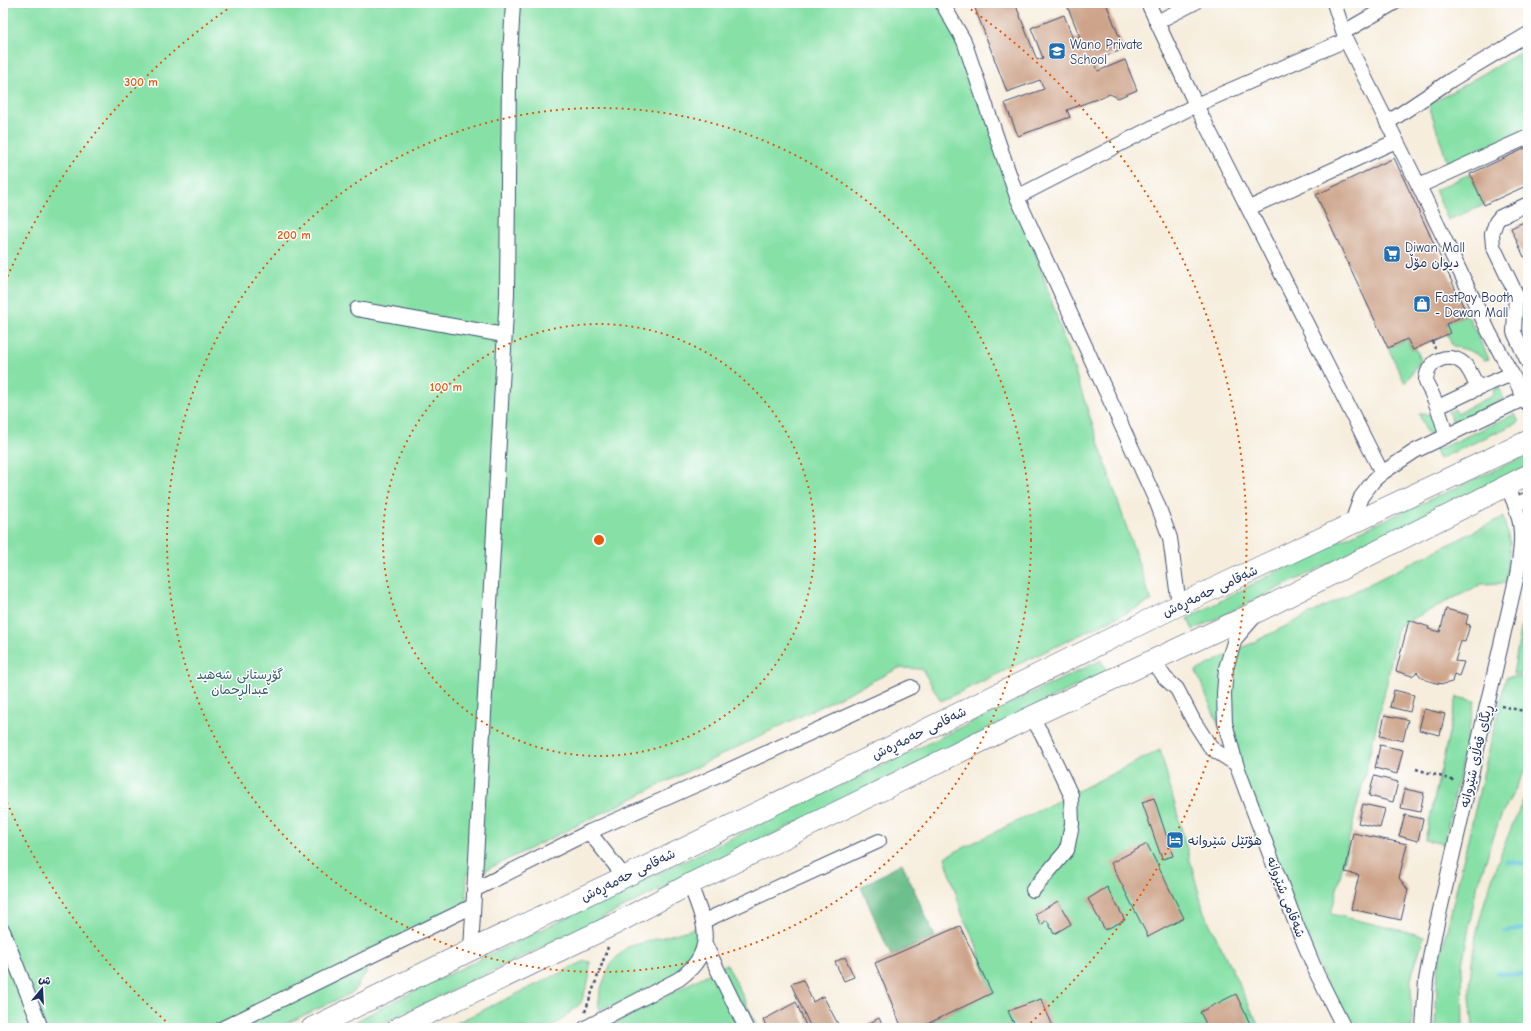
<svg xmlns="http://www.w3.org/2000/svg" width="1531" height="1031" font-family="'Comic Neue','Playpen Sans Arabic',sans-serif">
<rect width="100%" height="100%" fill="#fff"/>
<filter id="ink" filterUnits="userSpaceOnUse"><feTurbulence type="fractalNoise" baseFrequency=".025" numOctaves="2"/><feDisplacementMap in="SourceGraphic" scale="8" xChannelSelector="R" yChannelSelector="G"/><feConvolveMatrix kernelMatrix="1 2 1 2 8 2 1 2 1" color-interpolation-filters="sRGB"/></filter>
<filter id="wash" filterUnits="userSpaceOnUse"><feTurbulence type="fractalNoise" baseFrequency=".012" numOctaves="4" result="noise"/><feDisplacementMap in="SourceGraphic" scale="16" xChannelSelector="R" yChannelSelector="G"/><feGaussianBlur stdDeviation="0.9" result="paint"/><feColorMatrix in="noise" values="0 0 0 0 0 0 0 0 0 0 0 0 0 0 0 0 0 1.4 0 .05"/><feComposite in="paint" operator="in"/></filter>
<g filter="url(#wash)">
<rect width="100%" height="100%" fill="#f6eddc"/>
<!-- green -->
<g fill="#87e1a7" stroke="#518882">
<path d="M 3,3 L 948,3 L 1017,197 L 1151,601 L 941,701 L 922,669 L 899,668 L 482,872 L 467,873 L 466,905 L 387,942 L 352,993 L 277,1028 L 3,1028 Z"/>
<path d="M 1528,48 L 1528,128 L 1448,165 L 1429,105 Z"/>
<path d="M 1470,174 L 1484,205 L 1448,220 L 1435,190 Z"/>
<path d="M 1467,314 L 1489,359 L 1485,360 C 1474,352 1466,348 1453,347 L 1447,334 L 1446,324 Z"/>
<path d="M 1407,339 L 1412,350 L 1416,349 L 1421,360 L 1405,383 L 1388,348 Z"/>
<path d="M 1499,387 L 1504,399 L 1455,422 L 1453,422 L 1448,412 L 1455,409 L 1457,413 L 1494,395 L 1493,390 Z"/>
<path d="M 1419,414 L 1433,414 L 1440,430 L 1428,436 Z"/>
<path d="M 1515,414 L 1519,422 L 1439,459 L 1435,451 Z"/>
<path d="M 1528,455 L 1528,467 L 1193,630 L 1188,618 L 1308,555 Z"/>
<path d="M 1503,517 L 1510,543 L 1506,583 L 1482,584 L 1398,626 L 1387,682 L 1331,914 L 1424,936 L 1411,978 L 1412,1028 L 1345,1028 L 1196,671 Z"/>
<path d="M 1528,587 L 1528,673 L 1513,674 L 1528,590 Z"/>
<path d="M 1101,660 L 1107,671 L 559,939 L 374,1028 L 343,1028 L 404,996 Z"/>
<path d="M 1528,675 L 1528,765 L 1500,818 L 1476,890 L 1462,965 L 1463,1028 L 1435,1028 L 1438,968 L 1506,677 Z"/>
<path d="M 1457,697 L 1475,701 L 1444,844 L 1425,840 Z"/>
<path d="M 1160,750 L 1204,912 L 1260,1028 L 919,1028 L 992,993 L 974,939 L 963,917 L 945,857 Z"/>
<path d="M 1528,794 L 1528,1028 L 1473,1028 C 1472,1016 1470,1003 1470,991 C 1471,925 1497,860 1523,800 Z"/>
<path d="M 696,928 L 699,940 L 693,958 L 676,976 L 630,1001 L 598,1010 L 600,991 L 610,964 L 627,947 Z"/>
<path d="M 585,961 L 590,962 L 589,979 L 581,1003 L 552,1028 L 446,1028 Z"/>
<path d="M 727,964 L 758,1028 L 606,1028 Z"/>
</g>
<!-- forest -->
<path fill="#6dbf8c" stroke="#447775" d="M 902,863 L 935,937 L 891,956 L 861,887 Z"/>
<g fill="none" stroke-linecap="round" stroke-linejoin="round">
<!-- stream -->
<g stroke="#5dc4da" stroke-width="4.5">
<path d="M 1507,862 L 1528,864"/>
<path d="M 1505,931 L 1528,929"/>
<path d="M 1498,973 L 1528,975"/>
</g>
</g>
<g id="blocks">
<!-- building -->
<g fill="#cda48a">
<path d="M 973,3 L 1015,3 L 1037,60 L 1043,58 L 1031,28 L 1064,15 L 1073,39 L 1080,37 L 1066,3 L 1106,3 L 1124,49 L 1094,61 L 1098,71 L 1125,60 L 1137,90 L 1118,98 L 1110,94 L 1067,110 L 1070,117 L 1018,136 L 1005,103 L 1044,89 L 1040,80 L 1007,92 Z"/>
<path d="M 1528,147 L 1528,185 L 1484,205 L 1470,174 Z"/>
<path d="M 1394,158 L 1467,314 L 1446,324 L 1450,333 L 1413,350 L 1407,339 L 1388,348 L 1316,195 Z"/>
<path d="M 1528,220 L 1528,255 L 1524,257 L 1511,228 Z"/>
<path d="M 1446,609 L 1468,615 L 1466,624 L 1470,625 L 1465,642 L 1461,641 L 1455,661 L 1464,662 L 1459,676 L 1454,674 L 1452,682 L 1444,684 L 1436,683 L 1426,680 L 1421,677 L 1417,672 L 1412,676 L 1396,671 L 1409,620 L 1429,627 L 1428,629 L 1440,632 Z"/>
<path d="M 1394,690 L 1414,695 L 1410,712 L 1390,707 Z"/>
<path d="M 1424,709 L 1445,714 L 1440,735 L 1419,730 Z"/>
<path d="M 1385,715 L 1408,720 L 1403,741 L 1380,736 Z"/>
<path d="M 1380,745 L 1403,750 L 1397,774 L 1375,768 Z"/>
<path d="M 1374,776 L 1398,782 L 1393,802 L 1369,796 Z"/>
<path d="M 1405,789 L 1424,793 L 1420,812 L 1401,808 Z"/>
<path d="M 1154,798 L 1173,856 L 1162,859 L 1142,802 Z"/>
<path d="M 1363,804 L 1385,809 L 1380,828 L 1358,823 Z"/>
<path d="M 1405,815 L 1423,819 L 1418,841 L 1399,836 Z"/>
<path d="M 1353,833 L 1407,844 L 1399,878 L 1408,890 L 1401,920 L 1351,909 L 1359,875 L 1345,872 Z"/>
<path d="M 1147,844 L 1184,918 L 1148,937 L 1111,863 Z"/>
<path d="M 1107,887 L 1125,920 L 1105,930 L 1088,899 Z"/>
<path d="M 1058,901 L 1071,924 L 1054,934 L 1047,920 L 1041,925 L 1035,914 Z"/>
<path d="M 960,926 L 992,993 L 919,1028 L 902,1028 L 875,963 Z"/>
<path d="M 845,957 L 854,977 L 844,981 L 835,962 Z"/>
<path d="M 803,980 L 813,1002 L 823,996 L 838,1024 L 832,1028 L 811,1028 L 791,984 Z"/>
<path d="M 1236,994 L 1252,1028 L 1208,1028 L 1200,1012 Z"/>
<path d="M 1041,999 L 1052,1024 L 1047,1028 L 1016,1028 L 1008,1011 Z"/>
<path d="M 796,1002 L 807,1028 L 767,1028 L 763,1020 Z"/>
<path d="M 879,1018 L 884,1028 L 860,1028 Z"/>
</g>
</g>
</g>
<g filter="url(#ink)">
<use href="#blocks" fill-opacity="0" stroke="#3c4c71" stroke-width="1"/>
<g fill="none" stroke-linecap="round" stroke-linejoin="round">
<defs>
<g id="minor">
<path d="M 942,3 L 964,41 L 1017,197 L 1157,503 L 1170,538 L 1179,605"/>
<path d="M 1148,3 L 1196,105 L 1382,473"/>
<path d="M 1334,3 L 1346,40 L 1419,186 L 1489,332 L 1528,404"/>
<path d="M 1157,22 L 1194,3"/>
<path d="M 1344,32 L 1394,3"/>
<path d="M 1387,123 L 1451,80 L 1528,34"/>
<path d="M 1419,186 L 1528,137"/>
<path d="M 1017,197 L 1196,105 L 1346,40"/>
<path d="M 1528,204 L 1500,217 L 1496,222 L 1492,234 L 1493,246 L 1516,294 L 1514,332 L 1528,362"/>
<path d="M 1249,208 L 1396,141"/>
<path d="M 357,309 L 504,335"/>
<path d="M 1438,407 L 1478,388 L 1512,374"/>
<path d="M 1446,435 C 1442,420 1438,406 1431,392 C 1429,388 1426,384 1426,380 C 1427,360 1449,351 1464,364 C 1470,369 1474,381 1478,388"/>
<path d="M 1515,505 L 1528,499"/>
<path d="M 1351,525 L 1361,497 L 1374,480 L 1382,473 L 1415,451 L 1525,398"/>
<path d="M 1255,616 L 1235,639 L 1226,668 L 1224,694 L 1225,723 L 1236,764 L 1296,924 L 1317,974 L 1344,1028"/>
<path d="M 1146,663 L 1159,669 L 1165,678 L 1177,689 L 1193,720 L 1211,748 L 1236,764"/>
<path d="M 1031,717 L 1042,734 L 1071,795 L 1072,824 L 1067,850 L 1033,890"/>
<path d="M 589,832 L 624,876"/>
<path d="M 474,890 L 589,832 L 705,781 L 911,687"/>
<path d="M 704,921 L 879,841"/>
<path d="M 3,931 L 41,1028"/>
<path d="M 705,944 L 746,1028"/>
<path d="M 471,950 L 507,294 L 509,75 L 513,3"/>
<path d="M 223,1028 L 473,906"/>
<path d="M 585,1028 L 679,979 C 719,950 704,922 690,884"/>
<path d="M 1423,1028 L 1426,980 L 1434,936 L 1517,575 C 1520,556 1524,534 1518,515 C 1516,505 1511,495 1507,485"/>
</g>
<g id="highway">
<path d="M 312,1028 L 471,950 L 685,848 L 1179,605 L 1528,441"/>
<path d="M 398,1028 L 615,924 L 690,884 L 1031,717 L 1261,610 L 1528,475"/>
</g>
</defs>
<!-- minor casing -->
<use href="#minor" stroke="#3c4c71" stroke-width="16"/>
<!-- highway casing -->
<use href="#highway" stroke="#3c4c71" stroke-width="22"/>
<!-- path -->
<g stroke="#3c4c71" stroke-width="2.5" stroke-dasharray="3 3" stroke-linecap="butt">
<path d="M 1432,341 L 1435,348"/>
<path d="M 1501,706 L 1528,712"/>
<path d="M 1416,769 L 1456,781"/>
<path d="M 585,1012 L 608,947"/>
</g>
<!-- minor -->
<use href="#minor" stroke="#fff" stroke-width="14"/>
<!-- highway -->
<use href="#highway" stroke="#fff" stroke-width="21"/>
</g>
</g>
<!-- distance rings -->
<g fill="none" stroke="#e8590c" stroke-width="2" stroke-dasharray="2 4">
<circle cx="599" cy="540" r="216"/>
<circle cx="599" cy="540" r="432"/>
<path d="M170 1025A648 648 0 0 1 5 798M5 282A648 648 0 0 1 232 6M966 6A648 648 0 0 1 1028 1025"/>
</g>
<!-- icons -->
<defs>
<symbol id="school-square" viewBox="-11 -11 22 22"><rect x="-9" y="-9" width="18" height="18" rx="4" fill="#1f6fb2" stroke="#fff"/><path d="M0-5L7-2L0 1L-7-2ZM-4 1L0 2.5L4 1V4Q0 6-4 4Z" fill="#fff"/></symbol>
<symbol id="supermarket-square" viewBox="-11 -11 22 22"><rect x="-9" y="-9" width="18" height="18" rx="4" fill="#1f6fb2" stroke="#fff"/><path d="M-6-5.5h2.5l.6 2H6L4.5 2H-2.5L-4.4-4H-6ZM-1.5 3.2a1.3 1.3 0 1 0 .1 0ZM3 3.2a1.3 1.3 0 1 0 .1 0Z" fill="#fff"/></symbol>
<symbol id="shop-square" viewBox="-11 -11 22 22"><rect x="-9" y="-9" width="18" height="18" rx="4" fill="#1f6fb2" stroke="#fff"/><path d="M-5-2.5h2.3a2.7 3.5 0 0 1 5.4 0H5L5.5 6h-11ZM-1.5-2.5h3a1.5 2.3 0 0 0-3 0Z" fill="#fff"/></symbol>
<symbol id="hotel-square" viewBox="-11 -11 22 22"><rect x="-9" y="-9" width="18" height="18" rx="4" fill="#1f6fb2" stroke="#fff"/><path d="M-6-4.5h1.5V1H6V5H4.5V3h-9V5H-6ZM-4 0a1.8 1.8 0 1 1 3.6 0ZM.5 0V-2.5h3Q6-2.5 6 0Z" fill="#fff"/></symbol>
</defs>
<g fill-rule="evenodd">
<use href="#school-square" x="1047" y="41" width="20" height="20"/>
<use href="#supermarket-square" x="1382" y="244" width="20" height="20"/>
<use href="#shop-square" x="1412" y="294" width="20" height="20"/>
<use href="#hotel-square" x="1165" y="830" width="20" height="20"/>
</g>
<g text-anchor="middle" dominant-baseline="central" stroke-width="3" stroke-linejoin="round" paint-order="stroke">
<!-- poi labels -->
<g font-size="13" fill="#1b2f5e" stroke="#fff" text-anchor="start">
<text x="1070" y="44">Wano Private<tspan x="1070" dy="15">School</tspan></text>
<text x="1405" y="247">Diwan Mall<tspan x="1405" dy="15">دیوان مۆڵ</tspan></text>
<text x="1435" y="297">FastPay Booth<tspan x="1435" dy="15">- Dewan Mall</tspan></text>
<text x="1188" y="840">هۆتێل شێروانە</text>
</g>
<!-- street labels -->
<g font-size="13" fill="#1b2f5e" stroke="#fff">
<text transform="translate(1210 591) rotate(-25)">شەقامی حەمەڕەش</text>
<text transform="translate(919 733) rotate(-26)">شەقامی حەمەڕەش</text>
<text transform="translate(1476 756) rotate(-77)">ڕیگای قەڵای شێروانە</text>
<text transform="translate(628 875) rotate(-26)">شەقامی حەمەڕەش</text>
<text transform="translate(1286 897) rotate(69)">شەقامی شێروانە</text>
</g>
<!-- park labels -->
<g font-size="13" fill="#365c70" stroke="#fff">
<text x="240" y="674">گۆڕستانی شەهید<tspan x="240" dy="15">عبدالڕحمان</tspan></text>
</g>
</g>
<circle cx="599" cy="540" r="6" fill="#e8590c" stroke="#fff" stroke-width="2"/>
<g font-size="12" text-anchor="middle" font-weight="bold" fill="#e8590c" stroke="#fff" stroke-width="3" stroke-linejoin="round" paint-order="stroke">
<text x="141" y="86">300 m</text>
<text x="294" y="239">200 m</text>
<text x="446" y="391">100 m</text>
</g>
<!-- margin -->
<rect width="1531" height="1031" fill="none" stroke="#fff" stroke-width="16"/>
<!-- north arrow -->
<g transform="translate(42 989) rotate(18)" stroke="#ffffff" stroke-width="3" paint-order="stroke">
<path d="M0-3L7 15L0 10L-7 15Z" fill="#1b2f5e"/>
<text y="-6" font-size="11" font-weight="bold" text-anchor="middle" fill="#1b2f5e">ش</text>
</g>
</svg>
